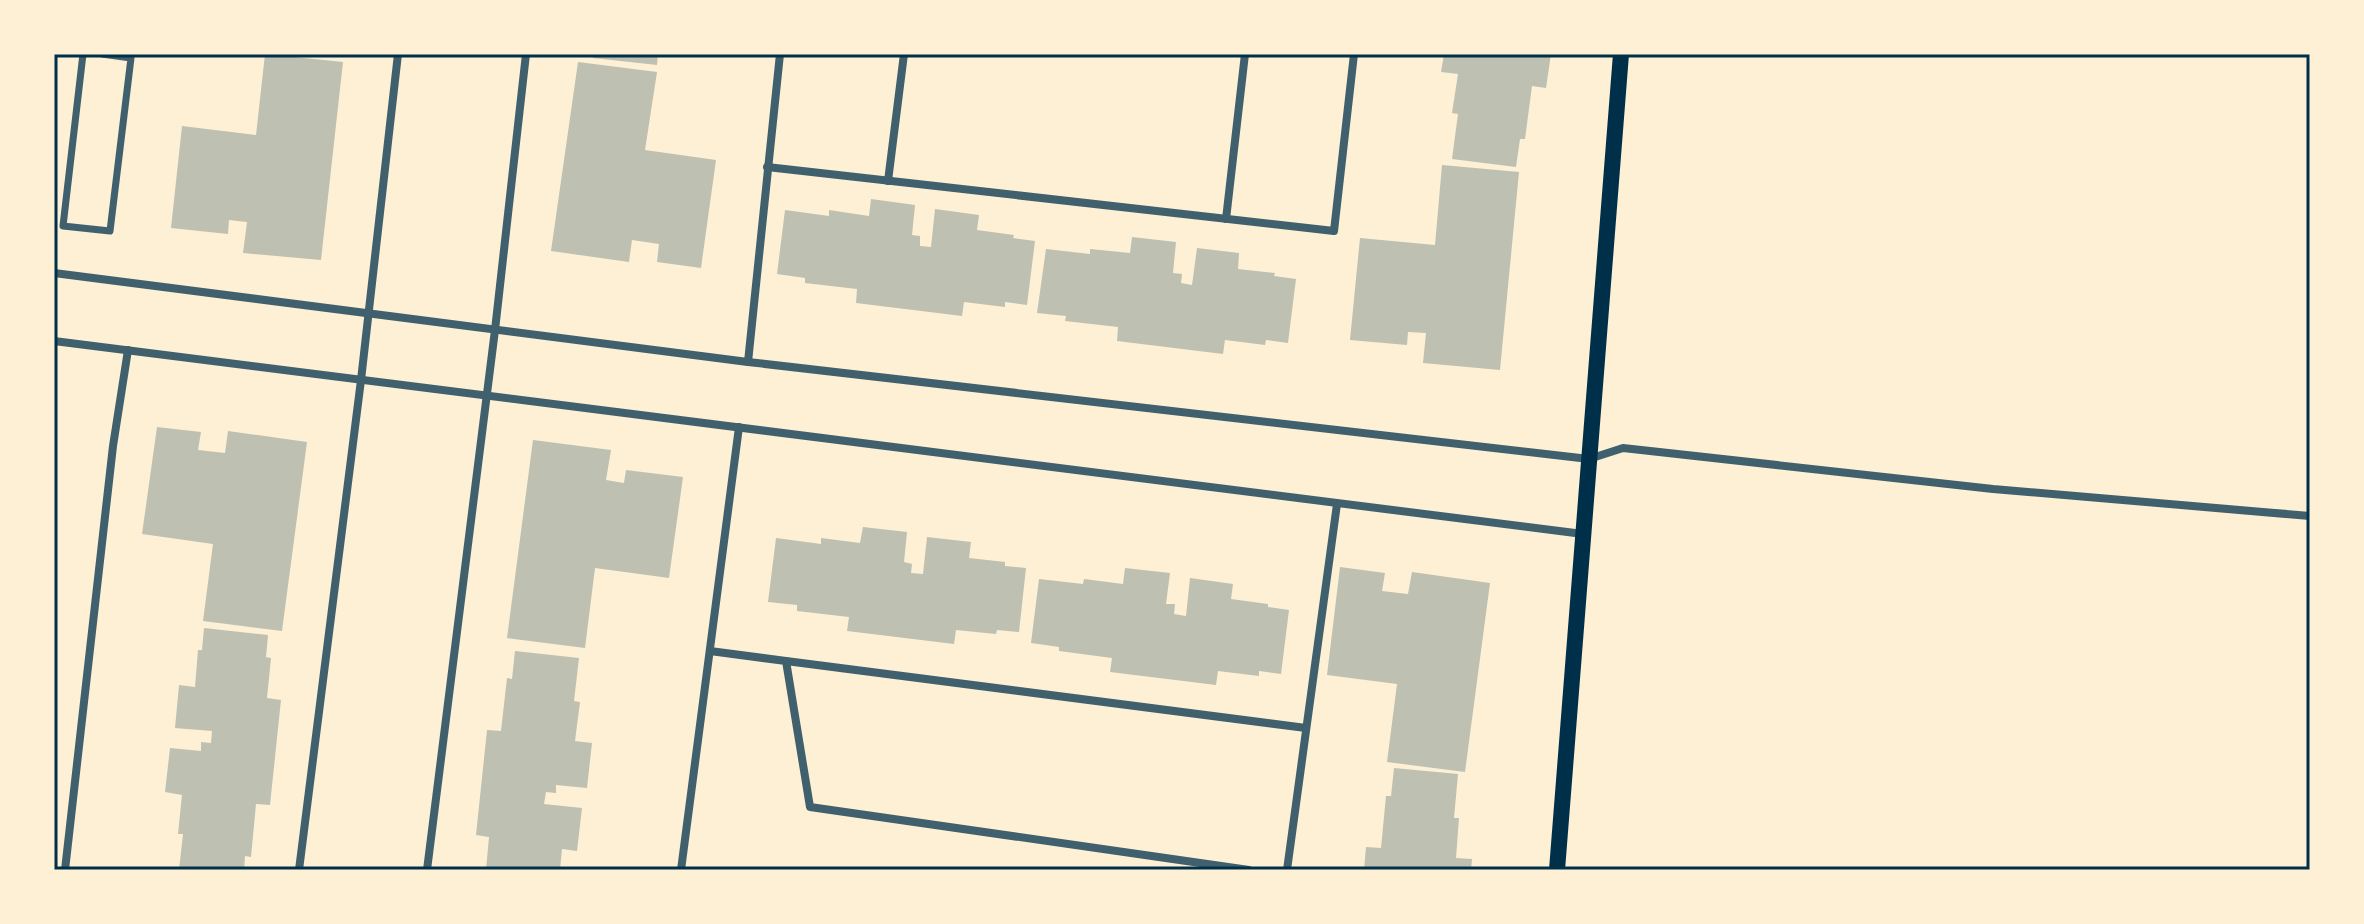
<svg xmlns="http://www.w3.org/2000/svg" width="2364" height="924" font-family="Inter,sans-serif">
<rect width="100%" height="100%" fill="#fdf0d5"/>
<!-- building -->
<g fill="#bec0b2">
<path d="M 265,54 L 343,62 L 321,260 L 243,253 L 247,222 L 229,220 L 228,234 L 171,228 L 182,126 L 256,135 Z"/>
<path d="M 593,54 L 658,54 L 657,65 L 593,58 Z"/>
<path d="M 1444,54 L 1551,54 L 1546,88 L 1532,86 L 1525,139 L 1520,139 L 1516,167 L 1452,159 L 1458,114 L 1452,113 L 1458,74 L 1441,72 Z"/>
<path d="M 578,62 L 657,72 L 645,150 L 716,160 L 701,268 L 657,262 L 659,244 L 632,240 L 629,262 L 551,251 Z"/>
<path d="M 1442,165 L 1519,172 L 1500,370 L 1423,363 L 1426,333 L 1408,332 L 1407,345 L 1350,340 L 1360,238 L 1435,245 Z"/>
<path d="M 871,199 L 915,205 L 912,235 L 920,236 L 920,246 L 931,247 L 935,209 L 979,215 L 977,230 L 1014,235 L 1013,238 L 1035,241 L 1027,305 L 1005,302 L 1005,307 L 964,302 L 962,316 L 856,303 L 857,289 L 805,283 L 805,278 L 777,274 L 785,210 L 829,216 L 829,210 L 869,216 Z"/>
<path d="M 1132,237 L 1176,242 L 1173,273 L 1182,274 L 1181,283 L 1192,285 L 1197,248 L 1239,253 L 1238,269 L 1275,273 L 1274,276 L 1296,279 L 1288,343 L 1266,340 L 1265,345 L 1225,340 L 1223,354 L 1117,341 L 1118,327 L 1065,321 L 1066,316 L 1037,313 L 1046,249 L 1090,254 L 1090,249 L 1130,253 Z"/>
<path d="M 157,427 L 201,432 L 198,450 L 225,453 L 228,431 L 307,442 L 282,631 L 203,621 L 213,544 L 142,534 Z"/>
<path d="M 533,440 L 611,450 L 606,480 L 624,483 L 626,470 L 683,477 L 669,578 L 595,568 L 585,648 L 507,638 Z"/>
<path d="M 863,527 L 907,532 L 904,562 L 912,564 L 911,573 L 923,574 L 927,537 L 971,542 L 969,558 L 1005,562 L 1005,566 L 1026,568 L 1019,632 L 997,630 L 996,634 L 956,630 L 954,644 L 847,631 L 849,617 L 797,611 L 797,605 L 768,602 L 776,538 L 821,544 L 821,538 L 860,543 Z"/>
<path d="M 1340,567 L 1385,573 L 1382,591 L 1408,594 L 1412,572 L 1490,583 L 1465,772 L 1387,762 L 1397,684 L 1327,675 Z"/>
<path d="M 1125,568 L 1170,573 L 1166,604 L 1175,604 L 1174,614 L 1186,616 L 1190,578 L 1233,584 L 1231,599 L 1268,604 L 1268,607 L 1289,610 L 1281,674 L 1259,671 L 1259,676 L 1218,671 L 1216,685 L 1110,672 L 1112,658 L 1059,651 L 1059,647 L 1031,643 L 1039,579 L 1083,584 L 1084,579 L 1123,584 Z"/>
<path d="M 204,628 L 268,635 L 266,657 L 271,658 L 267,698 L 281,700 L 270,805 L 256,804 L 251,857 L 245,856 L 244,870 L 179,870 L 183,834 L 178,834 L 182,795 L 165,792 L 170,748 L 201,751 L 201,742 L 211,743 L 212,731 L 175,728 L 179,685 L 195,687 L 198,650 L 202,650 Z"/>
<path d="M 515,651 L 579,658 L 574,701 L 580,702 L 575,741 L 592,743 L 587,788 L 556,785 L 556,793 L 546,792 L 544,804 L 582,808 L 577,851 L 562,849 L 560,870 L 486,870 L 489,837 L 476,835 L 487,730 L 501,731 L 507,678 L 512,679 Z"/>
<path d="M 1394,768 L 1458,774 L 1454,818 L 1459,818 L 1456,858 L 1472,859 L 1471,870 L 1364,870 L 1366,847 L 1381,848 L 1386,796 L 1391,796 Z"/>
</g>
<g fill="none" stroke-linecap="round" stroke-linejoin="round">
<!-- pedestrian -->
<path stroke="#3f606c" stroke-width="7" d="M 83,54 L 63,226 L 110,231 L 131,58 L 102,54"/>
<!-- minor -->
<g stroke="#3f606c" stroke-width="8">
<path d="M 767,167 L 1334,231 L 1354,54"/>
<path d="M 888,181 L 904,54"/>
<path d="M 1226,219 L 1245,54"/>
<path d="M 54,273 L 748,362 L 1589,459 L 1623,448 L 1993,489 L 2310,516"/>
<path d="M 54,341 L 1583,534"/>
<path d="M 748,362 L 780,54"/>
<path d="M 710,651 L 786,661 L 810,807 L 1249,870"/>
<path d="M 786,661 L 1306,728"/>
<path d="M 65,870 L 113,446 L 128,350"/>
<path d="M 299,870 L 361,380 L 398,54"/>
<path d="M 427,870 L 495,330 L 526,54"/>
<path d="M 681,870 L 739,427"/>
<path d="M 1287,870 L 1337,504"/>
</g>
<!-- secondary -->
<path stroke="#003049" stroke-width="16" d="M 1557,870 L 1621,54"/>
</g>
<!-- border -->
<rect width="2364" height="924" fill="none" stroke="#fdf0d5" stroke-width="112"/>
<rect x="56" y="56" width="2252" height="812" fill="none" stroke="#003049" stroke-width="3"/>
</svg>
